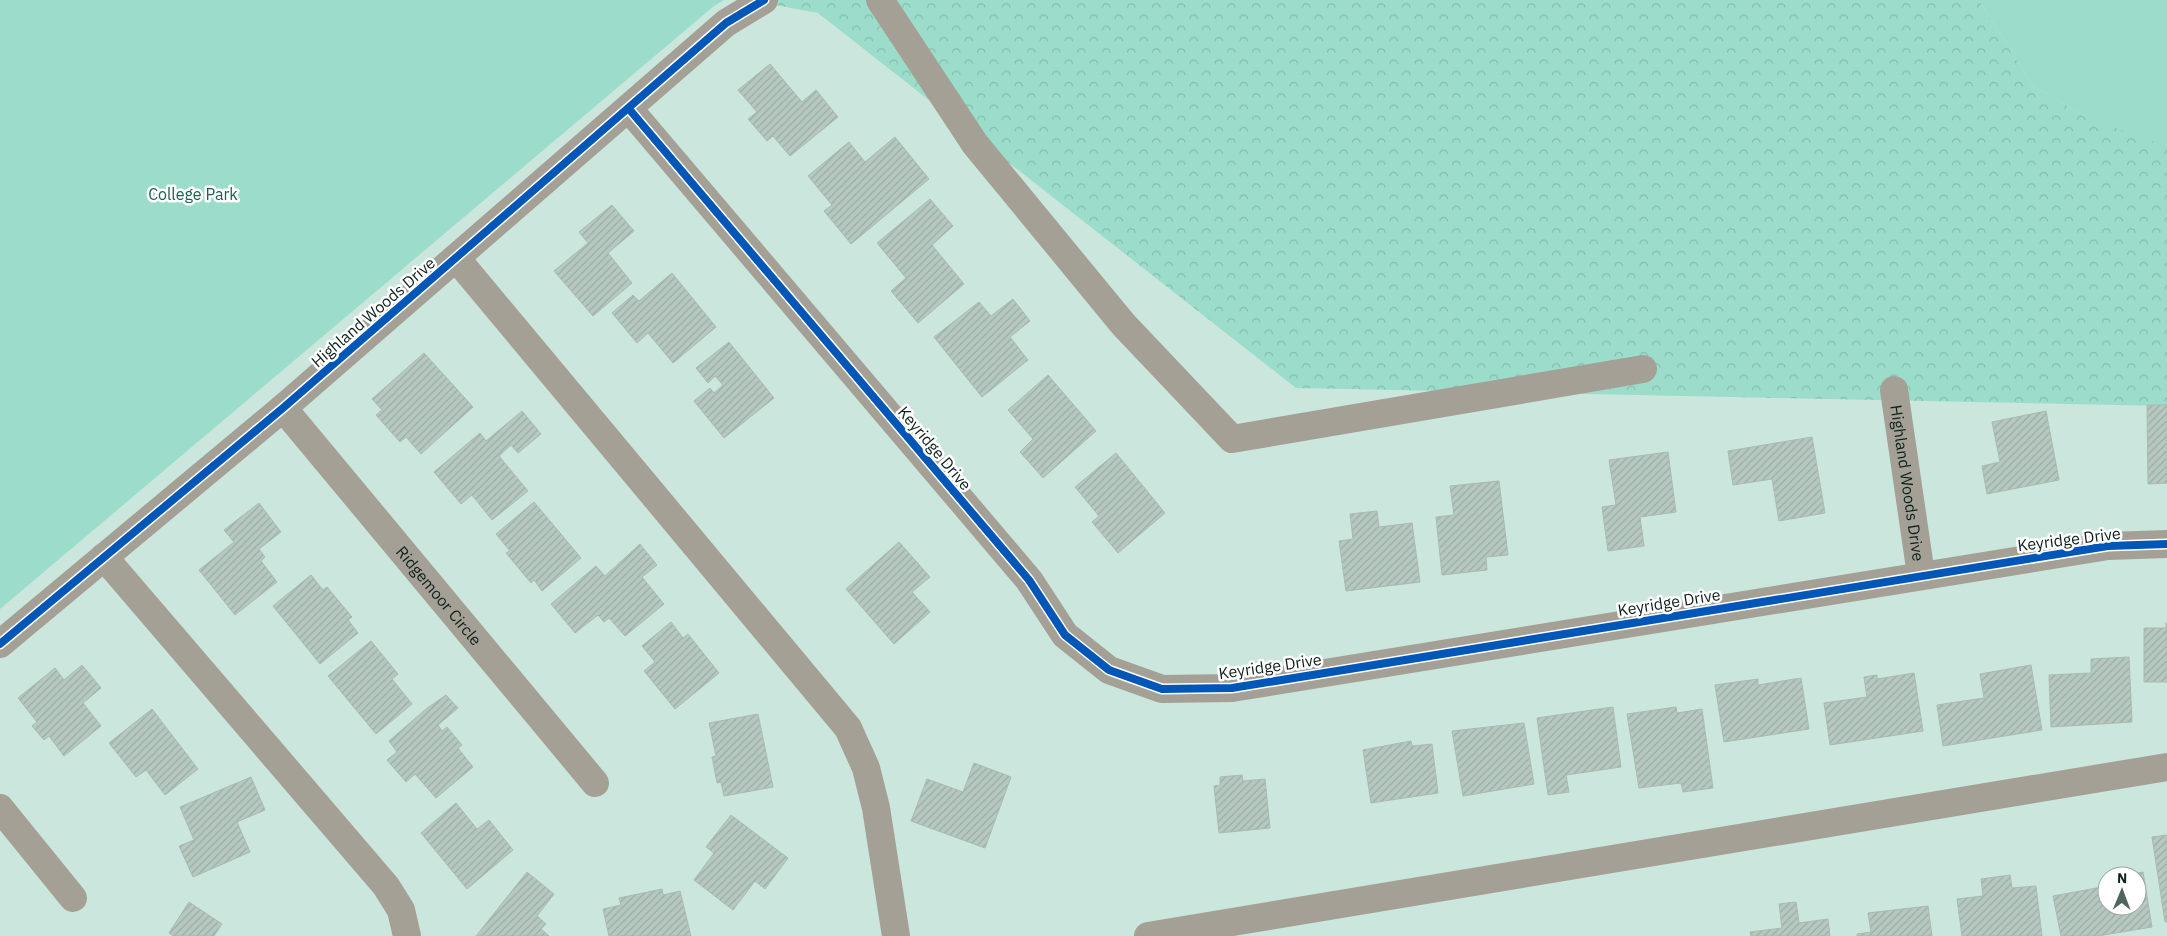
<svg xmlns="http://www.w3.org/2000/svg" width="2167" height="936" font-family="'IBM Plex Sans',sans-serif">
<defs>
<pattern id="forest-crowns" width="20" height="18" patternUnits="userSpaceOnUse" patternTransform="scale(1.25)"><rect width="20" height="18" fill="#9bddca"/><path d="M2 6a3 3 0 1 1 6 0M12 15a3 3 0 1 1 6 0" fill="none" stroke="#84bdad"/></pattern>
<pattern id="building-hatch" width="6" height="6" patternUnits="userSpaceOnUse" patternTransform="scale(1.25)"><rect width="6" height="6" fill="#b6c9c0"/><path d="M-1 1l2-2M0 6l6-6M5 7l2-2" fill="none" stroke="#9baca4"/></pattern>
</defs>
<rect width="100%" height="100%" fill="#cbe6dd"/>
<!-- forest -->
<path fill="url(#forest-crowns)" d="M 748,0 L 1979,0 L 2033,86 L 2086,117 L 2167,108 L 2167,406 L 1296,388 L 818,13 Z"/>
<!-- park -->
<g fill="#9bddca">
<path d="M 0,0 L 724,0 L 714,6 L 0,609 Z"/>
<path d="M 1979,0 L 2167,0 L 2167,147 L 2086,117 L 2033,86 Z"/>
</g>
<!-- building -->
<g fill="url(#building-hatch)" stroke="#a8bbb2">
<path d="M 770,64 L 802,102 L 816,90 L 838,117 L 790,156 L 773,136 L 767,141 L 748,119 L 757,112 L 738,90 Z"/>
<path d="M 895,137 L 929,179 L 851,244 L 824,211 L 832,205 L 808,176 L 849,142 L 865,162 Z"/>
<path d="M 930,199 L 953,226 L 932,245 L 964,284 L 918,323 L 891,291 L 906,278 L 877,243 Z"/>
<path d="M 612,205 L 634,231 L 608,253 L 632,283 L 593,316 L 554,271 L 588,243 L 579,232 Z"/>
<path d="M 672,273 L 716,327 L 673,363 L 648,333 L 637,343 L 612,313 L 633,295 L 639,301 Z"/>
<path d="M 1013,299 L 1030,321 L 1010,337 L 1028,360 L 982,397 L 934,337 L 979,302 L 991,316 Z"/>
<path d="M 729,342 L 774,398 L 724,438 L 694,401 L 710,388 L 714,393 L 723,385 L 715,376 L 708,383 L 696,368 Z"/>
<path d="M 424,353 L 473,407 L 421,454 L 406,437 L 400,442 L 376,415 L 382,410 L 372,399 Z"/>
<path d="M 1048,375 L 1096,431 L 1043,478 L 1020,452 L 1033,439 L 1008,410 Z"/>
<path d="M 2147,405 L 2167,405 L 2167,483 L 2148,484 Z"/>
<path d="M 522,411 L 541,434 L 518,453 L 511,445 L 499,456 L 528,491 L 492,520 L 472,495 L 461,504 L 434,472 L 480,433 L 486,441 Z"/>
<path d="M 2046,411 L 2059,480 L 1987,494 L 1982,466 L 2000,462 L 1992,422 Z"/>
<path d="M 1812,437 L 1825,513 L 1779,521 L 1772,479 L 1733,485 L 1728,451 Z"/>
<path d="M 1668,452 L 1676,512 L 1640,517 L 1644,546 L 1608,551 L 1602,507 L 1616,505 L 1609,460 Z"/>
<path d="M 1116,453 L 1165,513 L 1118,553 L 1092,522 L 1099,516 L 1075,487 Z"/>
<path d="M 1499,481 L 1508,555 L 1486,557 L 1487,570 L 1442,575 L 1436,517 L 1454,515 L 1450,486 Z"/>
<path d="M 534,502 L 581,558 L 542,591 L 534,580 L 531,583 L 506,553 L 510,551 L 496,534 Z"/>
<path d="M 259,503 L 281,532 L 259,549 L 265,557 L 261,561 L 277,582 L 235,615 L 199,570 L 234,542 L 224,530 Z"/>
<path d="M 1377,511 L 1379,527 L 1412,523 L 1420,582 L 1346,591 L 1339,541 L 1353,539 L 1350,514 Z"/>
<path d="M 899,542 L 930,577 L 912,592 L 930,612 L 894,644 L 846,589 Z"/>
<path d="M 640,544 L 657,565 L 642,577 L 664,604 L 625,636 L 609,618 L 604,622 L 598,615 L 575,633 L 551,604 L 596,566 L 605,576 Z"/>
<path d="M 311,575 L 323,590 L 327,587 L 352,617 L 348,620 L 358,633 L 320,664 L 273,606 Z"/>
<path d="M 671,622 L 683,638 L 688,634 L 719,673 L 675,709 L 644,671 L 655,662 L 642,646 Z"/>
<path d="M 2166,623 L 2167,623 L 2167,682 L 2144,682 L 2144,628 L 2166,628 Z"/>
<path d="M 371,641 L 398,674 L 392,679 L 412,704 L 376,734 L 328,676 Z"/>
<path d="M 2129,657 L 2132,722 L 2051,727 L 2049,675 L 2091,673 L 2091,659 Z"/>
<path d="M 82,665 L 101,688 L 83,703 L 101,726 L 64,756 L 49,736 L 44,740 L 32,726 L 37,722 L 18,698 L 55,668 L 64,680 Z"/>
<path d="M 2031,665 L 2042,730 L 1943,746 L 1937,705 L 1984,698 L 1980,674 Z"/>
<path d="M 1914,673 L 1923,731 L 1830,745 L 1824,703 L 1867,697 L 1864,677 L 1877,675 L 1877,679 Z"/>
<path d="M 1801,678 L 1809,729 L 1724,742 L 1715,685 L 1758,679 L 1758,685 Z"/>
<path d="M 446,695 L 458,708 L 438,725 L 442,731 L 447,727 L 462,745 L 458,748 L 473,767 L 436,798 L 415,774 L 406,782 L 387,760 L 397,752 L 389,741 L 426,709 Z"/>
<path d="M 1613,707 L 1621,767 L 1566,775 L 1569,792 L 1548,795 L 1537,718 Z"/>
<path d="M 1676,707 L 1677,713 L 1702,709 L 1713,788 L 1683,792 L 1681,783 L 1639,788 L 1627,714 Z"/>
<path d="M 152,709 L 198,769 L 165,795 L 146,770 L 136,777 L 109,743 Z"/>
<path d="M 758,714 L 773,787 L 724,796 L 721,782 L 717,783 L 712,757 L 716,756 L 709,723 Z"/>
<path d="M 1524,723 L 1534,784 L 1463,796 L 1452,731 Z"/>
<path d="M 1411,741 L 1412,746 L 1432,744 L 1438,793 L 1371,803 L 1363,750 Z"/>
<path d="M 974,763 L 1011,777 L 985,848 L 911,821 L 927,779 L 963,792 Z"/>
<path d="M 1242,775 L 1243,781 L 1265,779 L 1270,828 L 1219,833 L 1214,786 L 1220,785 L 1220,777 Z"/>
<path d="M 251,777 L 265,810 L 237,822 L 250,852 L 193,877 L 179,846 L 194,840 L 180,807 Z"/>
<path d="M 456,803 L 477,829 L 489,820 L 513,850 L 467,889 L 421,833 Z"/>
<path d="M 731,815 L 788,858 L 765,889 L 755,881 L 733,910 L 694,880 L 714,853 L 706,847 Z"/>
<path d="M 2167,835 L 2167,922 L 2165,922 L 2152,837 Z"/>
<path d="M 527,872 L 554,894 L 537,916 L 546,924 L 541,929 L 549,936 L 476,936 Z"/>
<path d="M 2143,872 L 2152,927 L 2098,936 L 2061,936 L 2053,896 L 2102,887 L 2101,879 L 2107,878 L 2107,906 L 2137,906 L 2137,876 L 2119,876 Z"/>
<path d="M 2010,875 L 2012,888 L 2036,886 L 2042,936 L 1962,936 L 1957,899 L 1983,896 L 1981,879 Z"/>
<path d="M 662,889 L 663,895 L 680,891 L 691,936 L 609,936 L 603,909 L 621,905 L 619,898 Z"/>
<path d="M 189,902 L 222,924 L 214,936 L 173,936 L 169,933 Z"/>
<path d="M 1796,902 L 1799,923 L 1828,919 L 1830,936 L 1751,936 L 1750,932 L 1782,928 L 1779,904 Z"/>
<path d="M 1928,906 L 1932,936 L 1857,936 L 1857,934 L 1871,932 L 1868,913 Z"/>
</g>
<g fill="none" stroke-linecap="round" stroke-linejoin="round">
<!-- minor -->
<g stroke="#a4a096" stroke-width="28">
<path d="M 880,0 L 975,144 L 1123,324 L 1232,439 L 1643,369"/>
<path d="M 629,109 L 1029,580 L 1065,635 L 1109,670 L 1162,689 L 1232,688 L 2108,546 L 2167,544"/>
<path d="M 456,258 L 848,728 L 866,768 L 876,808 L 896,936"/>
<path id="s1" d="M 1894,390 L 1921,575"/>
<path id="s2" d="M 283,408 L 595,783"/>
<path d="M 104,557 L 386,886 L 401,910 L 407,936"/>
<path d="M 0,644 L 283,408 L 726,23 L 764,0"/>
<path d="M 0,808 L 73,898"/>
<path d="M 1148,936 L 2167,767"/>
</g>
<defs>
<g id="cycleway">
<path d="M 629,109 L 1029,580 L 1065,635 L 1109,670 L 1162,689 L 1232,688 L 2108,546 L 2167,544"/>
<path d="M 0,644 L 283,408 L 726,23 L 764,0"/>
</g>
</defs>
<!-- cycleway casing -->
<use href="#cycleway" stroke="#fff" stroke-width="11"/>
<!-- cycleway -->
<use href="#cycleway" stroke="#0057b8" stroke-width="8"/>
</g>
<g text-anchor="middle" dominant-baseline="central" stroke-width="5" stroke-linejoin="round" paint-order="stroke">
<!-- park labels -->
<g font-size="16" fill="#1c604f" stroke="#fff">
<text x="193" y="194">College Park</text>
</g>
<!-- street labels -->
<g font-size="16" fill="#0c1f1a" stroke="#fff">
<text transform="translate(373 312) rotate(-41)">Highland Woods Drive</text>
<text transform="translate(935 448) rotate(50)">Keyridge Drive</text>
<text stroke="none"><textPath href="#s1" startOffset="94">Highland Woods Drive</textPath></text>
<text transform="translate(2069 539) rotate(-7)">Keyridge Drive</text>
<text stroke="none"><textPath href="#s2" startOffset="244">Ridgemoor Circle</textPath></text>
<text transform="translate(1669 602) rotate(-9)">Keyridge Drive</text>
<text transform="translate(1270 666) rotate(-8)">Keyridge Drive</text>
</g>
</g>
<!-- north arrow -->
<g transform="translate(2122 891) rotate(1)"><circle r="24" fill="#ffffff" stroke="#9ea5a3"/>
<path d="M0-4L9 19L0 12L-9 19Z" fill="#4f655e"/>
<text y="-8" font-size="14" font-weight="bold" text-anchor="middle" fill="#0c1f1a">N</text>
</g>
</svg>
